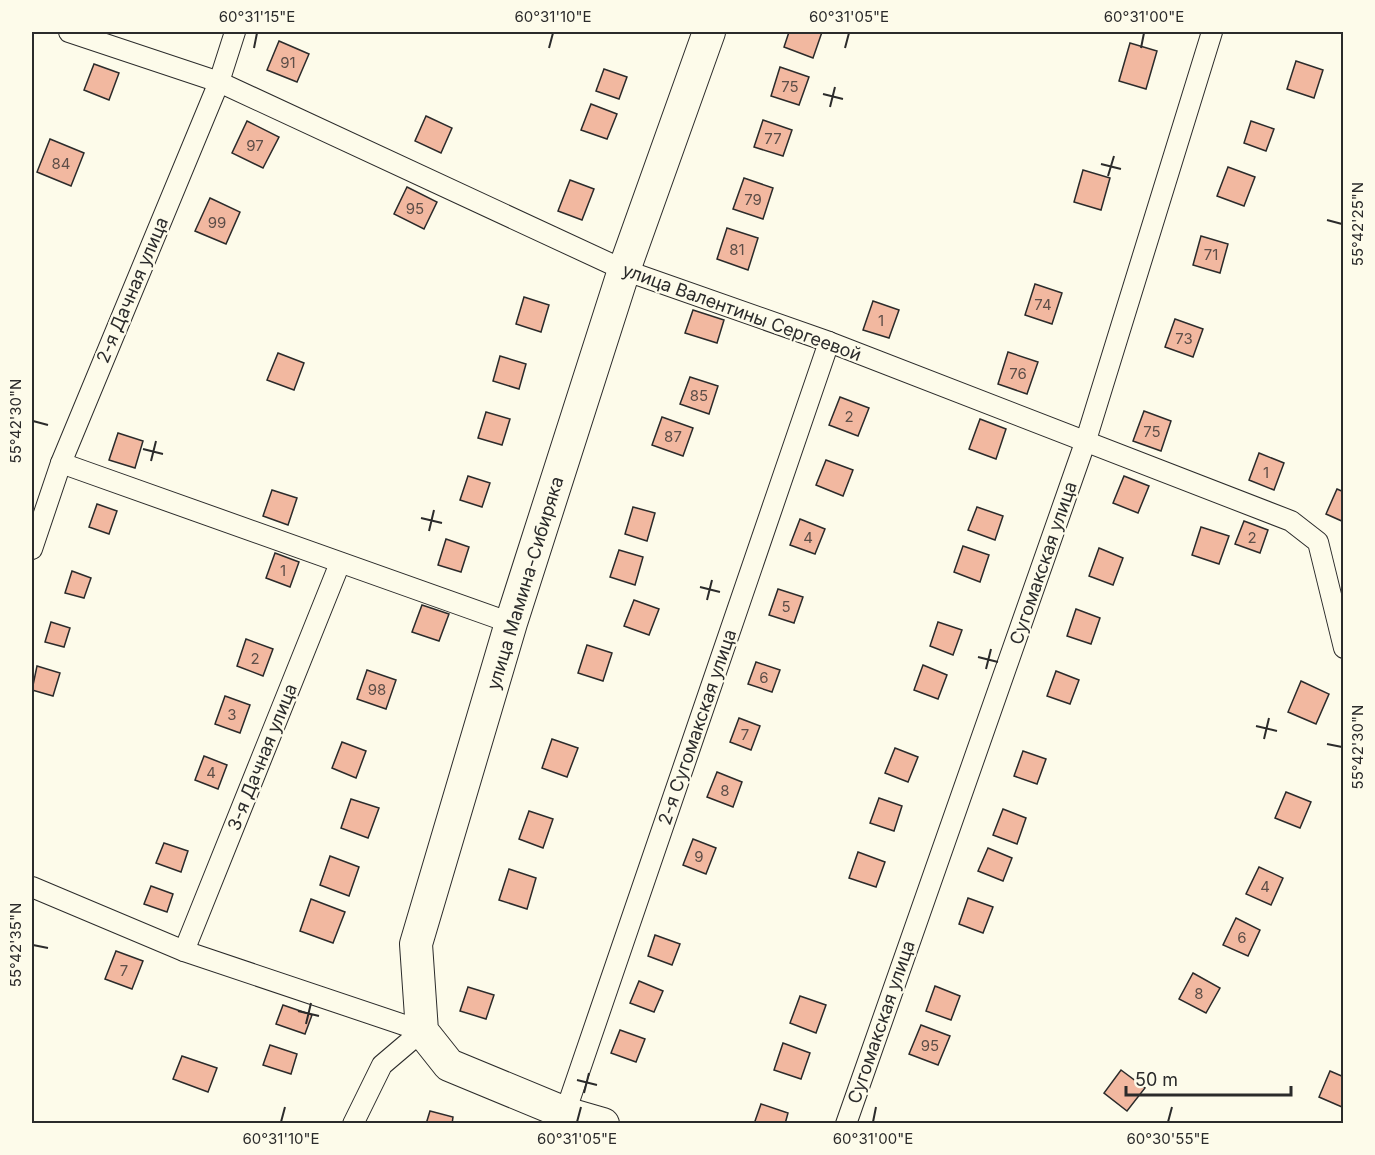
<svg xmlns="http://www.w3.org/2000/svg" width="1375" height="1155" font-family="Inter,sans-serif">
<rect width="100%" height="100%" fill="#fdfbea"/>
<!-- building -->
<g fill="#f2b8a0" stroke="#2b2b2b" stroke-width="1.5">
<path d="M 789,32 L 822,32 L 813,58 L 784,47 Z"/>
<path d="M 279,41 L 309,54 L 297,82 L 267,70 Z"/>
<path d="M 1130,43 L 1157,51 L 1146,89 L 1119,81 Z"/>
<path d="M 1296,61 L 1323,70 L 1314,98 L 1287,89 Z"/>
<path d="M 94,64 L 119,73 L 109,100 L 84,90 Z"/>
<path d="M 780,67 L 809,77 L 799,105 L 771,96 Z"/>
<path d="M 604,69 L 627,77 L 619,99 L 596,91 Z"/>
<path d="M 591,104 L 617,114 L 607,139 L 581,130 Z"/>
<path d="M 426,116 L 452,128 L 441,153 L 415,141 Z"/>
<path d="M 763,120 L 792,130 L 783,156 L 754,147 Z"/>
<path d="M 247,121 L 279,137 L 263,168 L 232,153 Z"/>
<path d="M 1251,121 L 1274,129 L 1266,151 L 1244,143 Z"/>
<path d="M 50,139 L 84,153 L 71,186 L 37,172 Z"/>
<path d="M 1228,167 L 1255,177 L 1244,206 L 1217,196 Z"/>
<path d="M 1083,170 L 1110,178 L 1101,210 L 1074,202 Z"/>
<path d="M 744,178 L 773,188 L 763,219 L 733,209 Z"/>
<path d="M 570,180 L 594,189 L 582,220 L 558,211 Z"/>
<path d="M 407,187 L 437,202 L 424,229 L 394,214 Z"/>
<path d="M 210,198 L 240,212 L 226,244 L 195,231 Z"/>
<path d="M 727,228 L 758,238 L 748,270 L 717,259 Z"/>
<path d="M 1201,236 L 1228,244 L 1220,273 L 1193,265 Z"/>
<path d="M 1035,284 L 1062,293 L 1052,324 L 1025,315 Z"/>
<path d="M 524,297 L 549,305 L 541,332 L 516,324 Z"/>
<path d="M 873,301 L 899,310 L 889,338 L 863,330 Z"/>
<path d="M 693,310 L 724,320 L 717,343 L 685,333 Z"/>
<path d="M 1175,319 L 1203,329 L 1193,357 L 1165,347 Z"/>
<path d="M 1008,352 L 1038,362 L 1027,394 L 998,384 Z"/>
<path d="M 278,353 L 304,363 L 294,390 L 267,380 Z"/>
<path d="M 500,356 L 526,364 L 519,389 L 493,381 Z"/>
<path d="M 690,377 L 718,386 L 709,414 L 680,404 Z"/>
<path d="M 840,397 L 869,408 L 858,436 L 829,425 Z"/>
<path d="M 1144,411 L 1171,421 L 1161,451 L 1133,441 Z"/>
<path d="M 486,412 L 510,419 L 502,445 L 478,438 Z"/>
<path d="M 662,417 L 693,428 L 683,456 L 652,445 Z"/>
<path d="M 980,419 L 1006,429 L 996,459 L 969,449 Z"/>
<path d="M 118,433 L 143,441 L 135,468 L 109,460 Z"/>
<path d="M 1259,453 L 1284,463 L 1274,490 L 1249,480 Z"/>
<path d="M 826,460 L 853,470 L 843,496 L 816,485 Z"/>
<path d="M 468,476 L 490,483 L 482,507 L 460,500 Z"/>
<path d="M 1124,476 L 1149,486 L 1138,513 L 1113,503 Z"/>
<path d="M 1337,489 L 1344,492 L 1344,522 L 1326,514 Z"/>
<path d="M 272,490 L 297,498 L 288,525 L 263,516 Z"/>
<path d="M 97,504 L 117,511 L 109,534 L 89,527 Z"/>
<path d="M 633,507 L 655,513 L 647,541 L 625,534 Z"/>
<path d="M 977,507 L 1003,516 L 995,540 L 968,530 Z"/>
<path d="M 800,519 L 825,529 L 815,554 L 790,545 Z"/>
<path d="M 1244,521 L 1268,530 L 1260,553 L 1235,544 Z"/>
<path d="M 1201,527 L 1229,536 L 1219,564 L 1192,555 Z"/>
<path d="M 446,539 L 469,547 L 461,572 L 438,565 Z"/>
<path d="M 963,546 L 989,555 L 980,582 L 954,572 Z"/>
<path d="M 1099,548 L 1123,558 L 1113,585 L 1089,576 Z"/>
<path d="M 619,550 L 643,557 L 635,585 L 610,577 Z"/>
<path d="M 275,553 L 299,562 L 290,587 L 266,578 Z"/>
<path d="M 72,571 L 91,578 L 84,598 L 65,593 Z"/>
<path d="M 778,589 L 803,597 L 794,623 L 769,615 Z"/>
<path d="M 634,600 L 659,609 L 649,635 L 624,626 Z"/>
<path d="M 422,605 L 449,614 L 439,641 L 412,632 Z"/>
<path d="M 1076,609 L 1100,618 L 1091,644 L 1067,636 Z"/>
<path d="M 51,622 L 70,628 L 64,647 L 45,642 Z"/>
<path d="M 938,622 L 962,630 L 953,655 L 930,646 Z"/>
<path d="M 246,639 L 273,649 L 263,676 L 237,666 Z"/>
<path d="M 587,645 L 612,653 L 603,681 L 578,673 Z"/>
<path d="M 756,662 L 780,670 L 772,692 L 748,684 Z"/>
<path d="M 923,665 L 947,675 L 938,699 L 914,690 Z"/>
<path d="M 37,666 L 60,673 L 53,696 L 32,690 Z"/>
<path d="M 367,670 L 396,680 L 386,709 L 357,699 Z"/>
<path d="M 1056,671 L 1079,680 L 1070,704 L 1047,696 Z"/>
<path d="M 1301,681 L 1329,694 L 1316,724 L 1288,712 Z"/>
<path d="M 225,696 L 250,705 L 240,733 L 215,724 Z"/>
<path d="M 739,718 L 760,726 L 751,750 L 730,742 Z"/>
<path d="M 552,739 L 578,748 L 567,777 L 542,768 Z"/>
<path d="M 342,742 L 366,751 L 356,778 L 332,768 Z"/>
<path d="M 895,748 L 918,757 L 908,782 L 885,773 Z"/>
<path d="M 1023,751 L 1046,759 L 1037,784 L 1014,776 Z"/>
<path d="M 204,756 L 227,765 L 218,789 L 195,780 Z"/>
<path d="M 717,772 L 742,782 L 733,807 L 707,797 Z"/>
<path d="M 1286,792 L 1311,802 L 1300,828 L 1275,818 Z"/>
<path d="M 879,798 L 902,806 L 894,831 L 870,823 Z"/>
<path d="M 351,799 L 379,808 L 368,838 L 341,828 Z"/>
<path d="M 1003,809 L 1026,818 L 1017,844 L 993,835 Z"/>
<path d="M 529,811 L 553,819 L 543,848 L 519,839 Z"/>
<path d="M 693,839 L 716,848 L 706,874 L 683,865 Z"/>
<path d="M 164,843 L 188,851 L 181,872 L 156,863 Z"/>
<path d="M 988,848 L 1012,858 L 1003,881 L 978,871 Z"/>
<path d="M 858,852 L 885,862 L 876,887 L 849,878 Z"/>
<path d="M 330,856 L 359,867 L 349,896 L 320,885 Z"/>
<path d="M 1259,867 L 1283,878 L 1271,905 L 1246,894 Z"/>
<path d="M 509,869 L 536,878 L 527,909 L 499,900 Z"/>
<path d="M 151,886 L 173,894 L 167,912 L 144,904 Z"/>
<path d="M 968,898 L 993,907 L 983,933 L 959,924 Z"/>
<path d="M 311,899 L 345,912 L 333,943 L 300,931 Z"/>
<path d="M 1236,918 L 1260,930 L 1248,956 L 1223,945 Z"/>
<path d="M 655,935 L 680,944 L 672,965 L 648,956 Z"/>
<path d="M 116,951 L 143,961 L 132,989 L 105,979 Z"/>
<path d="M 1193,973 L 1220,988 L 1206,1013 L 1179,999 Z"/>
<path d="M 639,981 L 663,991 L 654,1012 L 630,1003 Z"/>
<path d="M 935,986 L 960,996 L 951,1020 L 926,1011 Z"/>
<path d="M 468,987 L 494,995 L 486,1019 L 460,1011 Z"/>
<path d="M 800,996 L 826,1005 L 816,1033 L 790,1023 Z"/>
<path d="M 283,1005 L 312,1015 L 305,1034 L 276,1024 Z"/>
<path d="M 921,1025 L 950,1036 L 938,1065 L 909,1054 Z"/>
<path d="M 620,1030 L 645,1039 L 636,1062 L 611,1053 Z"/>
<path d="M 783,1043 L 810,1053 L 801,1079 L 774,1070 Z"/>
<path d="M 270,1045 L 297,1054 L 291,1074 L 263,1065 Z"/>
<path d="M 182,1056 L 217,1068 L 208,1092 L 173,1079 Z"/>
<path d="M 1121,1070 L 1145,1088 L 1127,1111 L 1104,1093 Z"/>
<path d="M 1330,1071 L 1344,1077 L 1344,1103 L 1342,1107 L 1319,1097 Z"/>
<path d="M 761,1104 L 788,1113 L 785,1124 L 754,1124 Z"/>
<path d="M 430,1111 L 453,1117 L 452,1124 L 426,1124 Z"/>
</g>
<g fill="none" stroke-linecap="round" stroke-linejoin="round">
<defs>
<g id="minor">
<path d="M 69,32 L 219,82 L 624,270 L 829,342 L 1291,521 L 1318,542 L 1344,648"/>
<path d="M 61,463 L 511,623"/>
<path d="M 32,549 L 61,463 L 219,82 L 235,32"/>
<path d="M 32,887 L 184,951 L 422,1031"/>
<path d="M 184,951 L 340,563"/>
<path d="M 565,1113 L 829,342"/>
<path d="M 353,1124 L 382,1065 L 422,1031"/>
<path d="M 846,1124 L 1086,440 L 1212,32"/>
</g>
<path id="primary" d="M 603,1124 L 565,1113 L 449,1065 L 422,1031 L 416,944 L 511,623 L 624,270 L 709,32"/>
</defs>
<!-- minor casing -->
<use href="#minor" stroke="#2b2b2b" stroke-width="22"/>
<!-- primary casing -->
<use href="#primary" stroke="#2b2b2b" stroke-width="34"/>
<!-- minor -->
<use href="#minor" stroke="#fdfbea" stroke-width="20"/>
<!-- primary -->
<use href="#primary" stroke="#fdfbea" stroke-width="32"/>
</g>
<!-- ticks -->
<path fill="none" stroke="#2b2b2b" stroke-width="2" d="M 254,48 L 257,33M 549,48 L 553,33M 845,48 L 849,33M 1141,48 L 1144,33M 823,94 L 843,99M 830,107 L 835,87M 1101,164 L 1121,169M 1108,176 L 1114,156M 1327,220 L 1342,224M 33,421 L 48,425M 143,449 L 163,454M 151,461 L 156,441M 421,518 L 442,523M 429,531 L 434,510M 700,587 L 720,592M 707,600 L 712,580M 978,657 L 998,662M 986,669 L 991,649M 1256,726 L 1277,731M 1264,739 L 1269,718M 1327,744 L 1342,747M 33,945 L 48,948M 298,1011 L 319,1016M 306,1024 L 311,1003M 577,1080 L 597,1085M 584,1093 L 589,1073M 281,1122 L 285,1107M 577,1122 L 581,1107M 873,1122 L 876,1107M 1168,1122 L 1172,1107"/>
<g text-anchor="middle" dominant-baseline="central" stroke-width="4.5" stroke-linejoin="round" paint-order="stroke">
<!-- number labels -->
<g font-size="15" fill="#5d4e48">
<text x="288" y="62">91</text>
<text x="790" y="86">75</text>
<text x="773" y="138">77</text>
<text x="255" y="145">97</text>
<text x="61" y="163">84</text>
<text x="753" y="199">79</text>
<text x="415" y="208">95</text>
<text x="217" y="222">99</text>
<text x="737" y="249">81</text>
<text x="1211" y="254">71</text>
<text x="1043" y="304">74</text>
<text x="881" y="320">1</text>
<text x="1184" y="338">73</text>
<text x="1018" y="373">76</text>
<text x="699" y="395">85</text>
<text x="849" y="416">2</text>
<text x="1152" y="431">75</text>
<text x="673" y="436">87</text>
<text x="1266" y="472">1</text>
<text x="808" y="537">4</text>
<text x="1252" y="537">2</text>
<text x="283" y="570">1</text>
<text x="786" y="606">5</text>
<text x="255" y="658">2</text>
<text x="764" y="677">6</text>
<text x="377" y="689">98</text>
<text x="232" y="714">3</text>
<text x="745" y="734">7</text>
<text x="211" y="772">4</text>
<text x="725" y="790">8</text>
<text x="699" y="856">9</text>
<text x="1265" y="886">4</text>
<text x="1242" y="937">6</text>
<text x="124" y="970">7</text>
<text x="1199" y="993">8</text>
<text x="930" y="1045">95</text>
</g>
<!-- street labels -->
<g font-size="18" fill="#2b2b2b" stroke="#fdfbea">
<text transform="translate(132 290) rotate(-67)">2-я Дачная улица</text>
<text transform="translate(742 312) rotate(20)">улица Валентины Сергеевой</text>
<text transform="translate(1043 563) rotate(-71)">Сугомакская улица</text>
<text transform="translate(525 583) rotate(-73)">улица Мамина-Сибиряка</text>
<text transform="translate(697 727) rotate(-71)">2-я Сугомакская улица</text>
<text transform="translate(262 757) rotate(-68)">3-я Дачная улица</text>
<text transform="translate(881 1022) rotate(-71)">Сугомакская улица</text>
</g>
</g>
<!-- border -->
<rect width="1375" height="1155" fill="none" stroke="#fdfbea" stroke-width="66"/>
<!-- scale -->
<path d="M1126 1086v9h165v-9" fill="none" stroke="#2b2b2b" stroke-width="3"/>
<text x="1135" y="1086" font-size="18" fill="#2b2b2b" stroke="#fdfbea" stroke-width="4.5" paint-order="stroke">50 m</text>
<rect x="33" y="33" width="1309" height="1089" fill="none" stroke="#2b2b2b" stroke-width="2"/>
<g font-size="15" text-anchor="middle" fill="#2b2b2b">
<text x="257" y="22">60°31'15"E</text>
<text x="553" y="22">60°31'10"E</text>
<text x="849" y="22">60°31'05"E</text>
<text x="1144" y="22">60°31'00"E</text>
<text transform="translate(1358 224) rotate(-90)" y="5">55°42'25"N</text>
<text transform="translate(16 421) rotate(-90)" y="5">55°42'30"N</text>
<text transform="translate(1358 747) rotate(-90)" y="5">55°42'30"N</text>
<text transform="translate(16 945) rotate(-90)" y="5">55°42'35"N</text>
<text x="281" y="1144">60°31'10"E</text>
<text x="577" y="1144">60°31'05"E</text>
<text x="873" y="1144">60°31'00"E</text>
<text x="1168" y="1144">60°30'55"E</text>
</g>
</svg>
